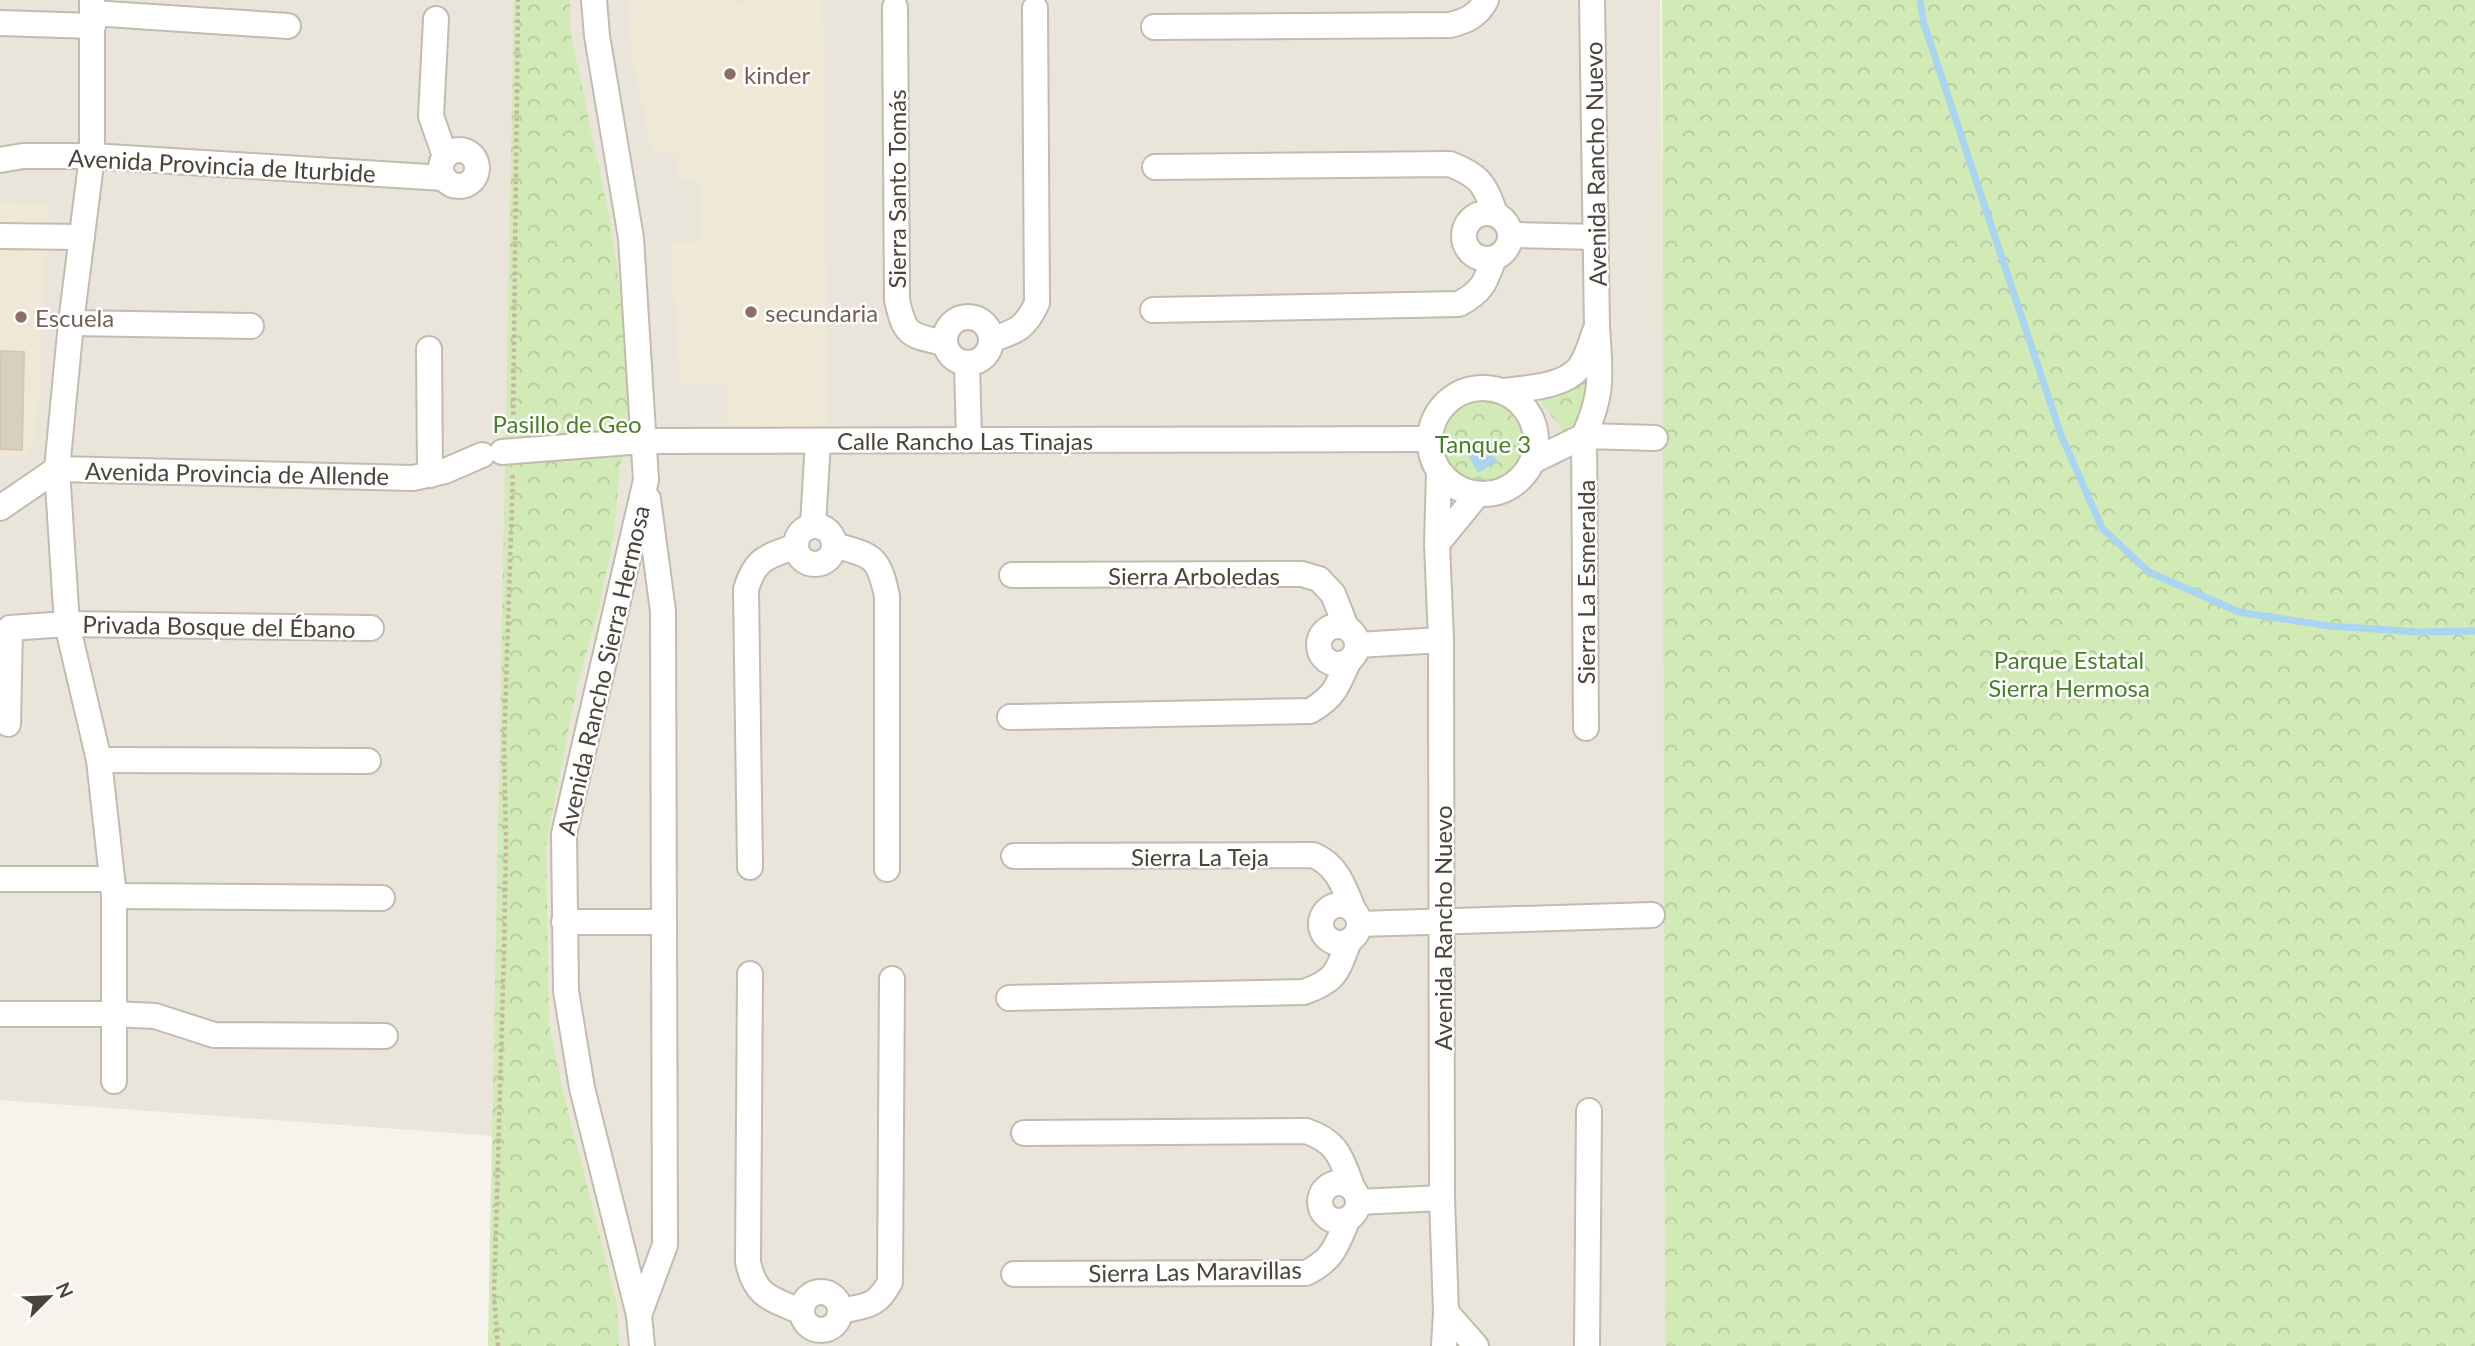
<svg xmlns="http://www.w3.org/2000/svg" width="2475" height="1346" font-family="Lato,sans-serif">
<defs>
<pattern id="forest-crowns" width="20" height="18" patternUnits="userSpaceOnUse" patternTransform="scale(1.75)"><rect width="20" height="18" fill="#d2eab5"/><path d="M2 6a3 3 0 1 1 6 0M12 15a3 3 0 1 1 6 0" fill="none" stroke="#b6ca9c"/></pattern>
</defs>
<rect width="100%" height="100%" fill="#f6f3ec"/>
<!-- residential -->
<path fill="#eae5da" d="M 0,0 L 1660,0 L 1673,1346 L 489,1346 L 493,1136 L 0,1100 Z"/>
<!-- education -->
<g fill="#efe8d6">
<path d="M 627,0 L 736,0 L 740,4 L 751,0 L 822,0 L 828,428 L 729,433 L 726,382 L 680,383 L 670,242 L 700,242 L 699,179 L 678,179 L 678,154 L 652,152 L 633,64 Z"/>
<path d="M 0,202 L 48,203 L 37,431 L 26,455 L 0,456 Z"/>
</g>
<!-- forest -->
<g fill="url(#forest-crowns)">
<path d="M 514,0 L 570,0 L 570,30 L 611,225 L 623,311 L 629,427 L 620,466 L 614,537 L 597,615 L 577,686 L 546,846 L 549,1024 L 562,1087 L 617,1304 L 619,1346 L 488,1346 Z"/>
<path d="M 1662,0 L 2475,0 L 2475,1346 L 1665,1346 Z"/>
<path d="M 1594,351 L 1591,407 L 1574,433 L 1564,433 L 1539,399 Z"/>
<circle cx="1483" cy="444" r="47"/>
</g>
<!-- water -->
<path fill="#a9d4f2" d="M 1487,444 L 1497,461 L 1478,473 L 1467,453 Z"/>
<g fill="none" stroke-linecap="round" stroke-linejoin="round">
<!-- stream -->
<path stroke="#a9d4f2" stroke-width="7" d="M 1920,0 L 1924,24 L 2061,435 L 2102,528 L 2149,572 L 2239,612 L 2329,626 L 2420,632 L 2475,631"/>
</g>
<!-- building -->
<path fill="#d8cfc1" stroke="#d3c7b4" stroke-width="2" d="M 0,351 L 24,352 L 22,450 L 0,449 Z"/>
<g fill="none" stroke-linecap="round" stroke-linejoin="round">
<defs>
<g id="minor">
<path d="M 92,0 L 92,156 L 71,323 L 57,469 L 67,624 L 99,760 L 114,896 L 114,1081"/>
<path d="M 594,0 L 597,36 L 631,238 L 646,480 L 564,834 L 566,991 L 582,1088 L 639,1315 L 642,1346"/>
<path d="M 895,7 L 897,300 C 905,336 909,335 944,343"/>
<path d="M 92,13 L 288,26"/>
<path d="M 436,19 L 431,116 L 445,156"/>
<path d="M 0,23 L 93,26"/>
<path d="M 1154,27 L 1450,25 C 1466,21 1478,16 1486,0"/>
<circle cx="459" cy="168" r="18"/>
<path d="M 0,160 L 23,156 L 92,156 L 444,178"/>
<path d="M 1155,167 L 1450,164 C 1480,176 1484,183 1495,213"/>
<circle cx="1487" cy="236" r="23"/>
<path d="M 1511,235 L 1596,237"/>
<path d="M 0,236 L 82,237"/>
<path d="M 1153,310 L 1459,304 C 1483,291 1485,283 1494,258"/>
<circle cx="968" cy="340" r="23"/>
<path d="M 71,323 L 251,326"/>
<path d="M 992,339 C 1017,332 1026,327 1037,303 L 1035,8"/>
<path d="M 429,349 L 430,475"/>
<path d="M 967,365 L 969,439"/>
<circle cx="1483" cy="441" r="53"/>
<path d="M 1504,391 C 1527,388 1563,387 1579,368 C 1587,358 1591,342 1595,331"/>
<path d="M 502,452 L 643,441 L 1429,439"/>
<path d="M 1533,461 L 1584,436 C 1604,392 1600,374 1597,327 L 1592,0"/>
<path d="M 1439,472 L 1437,544 L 1441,640 L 1442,1198 L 1446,1312 L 1444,1346"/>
<path d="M 0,508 L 57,469 L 413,478 L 445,471 L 482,455"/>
<path d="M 813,525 L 818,441"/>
<circle cx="815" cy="545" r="19"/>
<path d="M 1437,544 L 1477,495"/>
<path d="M 834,545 C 873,556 878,555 887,596 L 887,869"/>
<path d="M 1012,575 L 1302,574 L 1319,579 L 1333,594 L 1346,627"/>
<circle cx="1338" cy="645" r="19"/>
<path d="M 1358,645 L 1441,640"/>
<path d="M 1010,717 L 1310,711 C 1334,697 1338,686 1348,662"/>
<path d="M 8,724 L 10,628 L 67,624 L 371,628"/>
<path d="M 1586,728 L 1584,436 L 1655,438"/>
<path d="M 99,760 L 368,761"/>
<path d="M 1014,856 L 1313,855 C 1338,865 1344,888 1354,911"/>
<path d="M 750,867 L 746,589 C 756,557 767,557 796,546"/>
<path d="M 0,879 L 112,879"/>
<path d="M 114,896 L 382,898"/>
<circle cx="1340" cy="924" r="19"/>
<path d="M 564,922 L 664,922"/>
<path d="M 1359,924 L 1652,915"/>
<path d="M 750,974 L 748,1262 C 755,1297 772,1299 802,1312"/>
<path d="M 1009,998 L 1304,992 C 1337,980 1337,972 1349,941"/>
<path d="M 0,1014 L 113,1014 L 155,1016 L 214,1035 L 385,1036"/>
<path d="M 1024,1133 L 1306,1131 C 1339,1142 1341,1159 1353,1189"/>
<circle cx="1339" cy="1202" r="19"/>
<path d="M 1358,1202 L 1442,1198"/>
<path d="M 1014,1274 L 1306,1273 C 1334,1259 1336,1246 1348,1219"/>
<circle cx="821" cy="1311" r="19"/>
<path d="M 840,1311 C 866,1306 877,1307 890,1282 L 892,979"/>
<path d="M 1446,1312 L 1476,1346"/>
<path d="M 639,1315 L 665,1245 L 663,611 L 648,499"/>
<path d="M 1587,1346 L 1589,1111"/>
</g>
</defs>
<!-- minor casing -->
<use href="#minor" stroke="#c2bbae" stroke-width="28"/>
<!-- path -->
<g stroke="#c4b79f" stroke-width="4.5" stroke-dasharray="3.5 3.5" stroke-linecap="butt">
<path d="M 513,429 L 518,0"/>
<path d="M 498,1346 L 494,1297 L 504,953 L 506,841 L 504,747 L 513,472"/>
</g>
<!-- minor -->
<use href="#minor" stroke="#fff" stroke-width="24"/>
</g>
<!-- markers -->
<g fill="#8d6e63" stroke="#fff" stroke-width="2.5">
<circle cx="730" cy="74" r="7"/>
<circle cx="751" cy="312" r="7"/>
<circle cx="21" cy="317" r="7"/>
</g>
<g text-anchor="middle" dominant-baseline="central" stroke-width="5" stroke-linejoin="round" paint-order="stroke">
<!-- education labels -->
<g font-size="24" fill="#785e54" stroke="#fff" text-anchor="start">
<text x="744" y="74">kinder</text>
<text x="765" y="312">secundaria</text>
<text x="35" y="317">Escuela</text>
</g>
<!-- street labels -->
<g font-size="24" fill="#4b4439" stroke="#fff">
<text transform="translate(1595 164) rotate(-91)">Avenida Rancho Nuevo</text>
<text transform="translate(222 165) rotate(3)">Avenida Provincia de Iturbide</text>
<text transform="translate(896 189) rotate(-90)">Sierra Santo Tomás</text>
<text x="965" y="440">Calle Rancho Las Tinajas</text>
<text transform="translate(237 473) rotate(1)">Avenida Provincia de Allende</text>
<text x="1194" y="575">Sierra Arboledas</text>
<text transform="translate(1585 582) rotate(-90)">Sierra La Esmeralda</text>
<text transform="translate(219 626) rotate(1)">Privada Bosque del Ébano</text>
<text transform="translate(603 670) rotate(-77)">Avenida Rancho Sierra Hermosa</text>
<text x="1200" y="856">Sierra La Teja</text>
<text transform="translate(1442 928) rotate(-90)">Avenida Rancho Nuevo</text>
<text transform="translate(1195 1271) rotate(-1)">Sierra Las Maravillas</text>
</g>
<!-- park labels -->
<g font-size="24" fill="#4a7f2a" stroke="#fff">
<text x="567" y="423">Pasillo de Geo</text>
<text x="1483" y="443">Tanque 3</text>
<text x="2069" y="659">Parque Estatal<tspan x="2069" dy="28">Sierra Hermosa</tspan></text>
</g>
</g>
<!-- north arrow -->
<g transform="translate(49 1297) rotate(66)" stroke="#ffffff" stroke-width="5" paint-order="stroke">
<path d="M0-5L12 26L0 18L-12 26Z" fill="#4b4439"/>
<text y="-10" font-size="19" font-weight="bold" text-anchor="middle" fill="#4b4439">N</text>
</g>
</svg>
